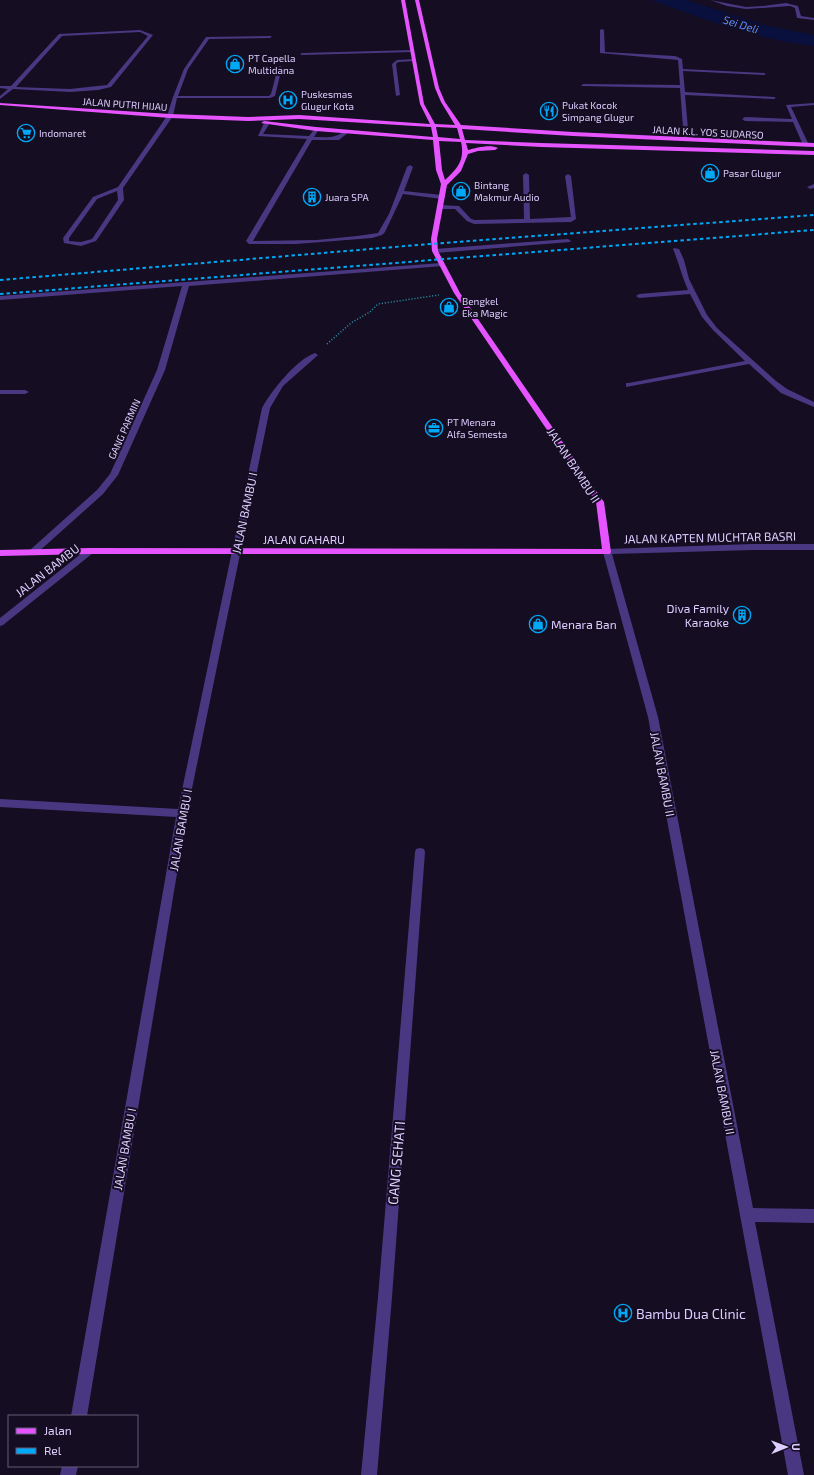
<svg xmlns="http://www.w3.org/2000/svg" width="814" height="1475" font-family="'Exo 2',sans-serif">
<rect width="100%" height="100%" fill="#150d21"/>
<!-- water -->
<path fill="#09103e" d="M 651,0 L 686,0 L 768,26 L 814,35 L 814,46 C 758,40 704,19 651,0 Z"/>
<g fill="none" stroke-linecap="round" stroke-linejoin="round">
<!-- path -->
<path stroke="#2c9eb4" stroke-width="1.5" stroke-dasharray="1 2" stroke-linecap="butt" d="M 327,344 L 351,323 L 370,312 L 378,304 L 439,295"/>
<!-- minor -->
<g fill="#4a3781" fill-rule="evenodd">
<path d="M 710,0 L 746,7 L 763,6 L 786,3 L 798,6 L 801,16 L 814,18 L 814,20 L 797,18 L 795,8 L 790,6 L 746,9 L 727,6 Z"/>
<path d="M 602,29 L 604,30 L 605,52 L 675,56 L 682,59 L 683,69 L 764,73 L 766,74 L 764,75 L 683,71 L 685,92 L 774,97 L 776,98 L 774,99 L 685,95 L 689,140 L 684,141 L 680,88 L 581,86 L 583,84 L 680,85 L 678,60 L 600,53 L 600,30 Z"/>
<path d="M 140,30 L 153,35 L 111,87 L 98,90 L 70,92 L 13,89 L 0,99 L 0,96 L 8,89 L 0,88 L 0,86 L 11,86 L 59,34 ZM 140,32 L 148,36 L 107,85 L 70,89 L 16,87 L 62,36 Z"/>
<path d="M 272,36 L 270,38 L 209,39 L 188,69 L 178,96 L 269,96 L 271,94 L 278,67 L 280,66 L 282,67 L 275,96 L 270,98 L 177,98 L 173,116 L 123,188 L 124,200 L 96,241 L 81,246 L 64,243 L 63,238 L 93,197 L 118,187 L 167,116 L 173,97 L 184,69 L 206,37 ZM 117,191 L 118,200 L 92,239 L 81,242 L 69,241 L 69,238 L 97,199 Z"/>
<path d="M 414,50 L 412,52 L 302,55 L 300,54 L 302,53 Z"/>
<path d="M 415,59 L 415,61 L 398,62 L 396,64 L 400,95 L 396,96 L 392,64 L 397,60 Z"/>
<path d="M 814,103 L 814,105 L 791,107 L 809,145 L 806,147 L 803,145 L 793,122 L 745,121 L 742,119 L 745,117 L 792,119 L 786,105 Z"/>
<path d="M 267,121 L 270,123 L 263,134 L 309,136 L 316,127 L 319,129 L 314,137 C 326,137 335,139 344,131 L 349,132 L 339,140 L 312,140 L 253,241 L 317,240 L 357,236 L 378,233 L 389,214 L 407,167 L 410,165 L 413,167 L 404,191 L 442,195 L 445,197 L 442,199 L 403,194 L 385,232 L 382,235 L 372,238 L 296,244 L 249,244 L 246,241 L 307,139 L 258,136 L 264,123 Z"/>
<path d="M 526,173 L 529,175 L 530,219 L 571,217 L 565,176 L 568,174 L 571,176 L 576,219 L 571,222 L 474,224 L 467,221 L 455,209 L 440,209 L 437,207 L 440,205 L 459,206 L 471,219 L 475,220 L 524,219 L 523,175 Z"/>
<path d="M 814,184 L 814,188 L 810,189 L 807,187 Z"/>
<path d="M 568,239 L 571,241 L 570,242 L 435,253 L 432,251 L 435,249 Z"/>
<path d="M 674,248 L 679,249 L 684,260 L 689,279 L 707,315 L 717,328 L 776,381 L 787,389 L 814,402 L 814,407 L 781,393 L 749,364 L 626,387 L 626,383 L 629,383 L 745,361 L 713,330 L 702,317 L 690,294 L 639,298 L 636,296 L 639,294 L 688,290 C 682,277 679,263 673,249 Z"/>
<path d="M 441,263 L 443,264 L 443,266 L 189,286 L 165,370 L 118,475 L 103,494 L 36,554 L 30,554 L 29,552 L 30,550 L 97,490 L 110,474 L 157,370 L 182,286 L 0,300 L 0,296 Z"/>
<path d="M 315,353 L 318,355 L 317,356 L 283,386 L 270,408 L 187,813 L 87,1416 L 71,1416 L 176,817 L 0,807 L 0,799 L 178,809 L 262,408 C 271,391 297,359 315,353 Z"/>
<path d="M 0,390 L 25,390 L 29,392 L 25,394 L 0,394 Z"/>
<path d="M 753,544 L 814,544 L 814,550 L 753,550 L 612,554 L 658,717 L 753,1208 L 814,1209 L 814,1223 L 755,1222 L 804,1475 L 788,1475 L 648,717 L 603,552 L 607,549 Z"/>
<path d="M 90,548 L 93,549 L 94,551 L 93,553 L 3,625 L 0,626 L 0,618 L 87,549 Z"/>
<path d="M 420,848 L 424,849 L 425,852 L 392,1297 L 377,1475 L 361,1475 L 378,1297 L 415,852 L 416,849 Z"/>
<path d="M 62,1466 L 78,1466 L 76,1475 L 60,1475 Z"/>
</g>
<!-- major -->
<path fill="#e554ff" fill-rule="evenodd" d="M 401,0 L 405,0 L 424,104 L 435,124 L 455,125 L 441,102 L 435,88 L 415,0 L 419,0 L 439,88 L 445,102 L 461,125 L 573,132 L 814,143 L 814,147 L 573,136 L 462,129 L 465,140 L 541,143 L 814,151 L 814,155 L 541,147 L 466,143 L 468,150 C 476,148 490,144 498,148 L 495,150 L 478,151 L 468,154 L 461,171 L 447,185 L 437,239 L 438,251 L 460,293 L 604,502 L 611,552 L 610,554 L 90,554 L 0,556 L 0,550 L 90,548 L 602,549 L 596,502 L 454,293 L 432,251 L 431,239 L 441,184 L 436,170 L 433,140 L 316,131 L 261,123 L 264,121 L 316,127 L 433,137 L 431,127 L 299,119 L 248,121 L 170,118 L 0,105 L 0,103 L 170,114 L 248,117 L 299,115 L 430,124 L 420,104 ZM 436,127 L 457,128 L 460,139 L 438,137 ZM 439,141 L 461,142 C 465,160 458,168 445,180 L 442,170 Z"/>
<!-- rail -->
<g stroke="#00a8f8" stroke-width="2" stroke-dasharray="3.5 3" stroke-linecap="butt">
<path d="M 0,280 L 430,244 L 814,215"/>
<path d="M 0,294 L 814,230"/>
</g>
</g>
<!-- icons -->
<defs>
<symbol id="shop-ring" viewBox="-11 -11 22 22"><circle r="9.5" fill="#150d21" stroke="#00a8f8" stroke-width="1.5"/><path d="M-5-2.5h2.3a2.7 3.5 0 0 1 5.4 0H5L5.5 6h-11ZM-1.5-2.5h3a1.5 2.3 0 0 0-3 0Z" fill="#00a8f8"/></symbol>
<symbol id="hospital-ring" viewBox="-11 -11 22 22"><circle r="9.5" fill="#150d21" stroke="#00a8f8" stroke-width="1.5"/><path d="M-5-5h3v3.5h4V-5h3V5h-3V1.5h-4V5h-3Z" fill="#00a8f8"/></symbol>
<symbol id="restaurant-ring" viewBox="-11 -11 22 22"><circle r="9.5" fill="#150d21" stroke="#00a8f8" stroke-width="1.5"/><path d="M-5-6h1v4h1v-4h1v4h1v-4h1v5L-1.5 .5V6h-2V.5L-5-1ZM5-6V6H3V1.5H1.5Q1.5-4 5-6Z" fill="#00a8f8"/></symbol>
<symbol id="supermarket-ring" viewBox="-11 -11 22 22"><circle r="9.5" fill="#150d21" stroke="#00a8f8" stroke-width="1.5"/><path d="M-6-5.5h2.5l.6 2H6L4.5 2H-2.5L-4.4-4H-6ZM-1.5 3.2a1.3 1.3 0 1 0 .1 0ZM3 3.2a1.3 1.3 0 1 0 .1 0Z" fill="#00a8f8"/></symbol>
<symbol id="building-ring" viewBox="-11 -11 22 22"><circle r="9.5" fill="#150d21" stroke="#00a8f8" stroke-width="1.5"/><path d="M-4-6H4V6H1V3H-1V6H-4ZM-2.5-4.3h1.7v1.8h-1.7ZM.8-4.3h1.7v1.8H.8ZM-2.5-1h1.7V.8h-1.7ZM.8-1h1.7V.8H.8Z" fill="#00a8f8"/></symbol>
<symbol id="office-ring" viewBox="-11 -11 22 22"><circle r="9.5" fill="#150d21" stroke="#00a8f8" stroke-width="1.5"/><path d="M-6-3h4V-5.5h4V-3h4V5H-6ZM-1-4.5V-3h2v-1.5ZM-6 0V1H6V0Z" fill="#00a8f8"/></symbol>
</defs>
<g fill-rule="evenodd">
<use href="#shop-ring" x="225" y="54" width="20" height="20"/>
<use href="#hospital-ring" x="278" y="90" width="20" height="20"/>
<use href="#restaurant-ring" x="539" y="101" width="20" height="20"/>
<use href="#supermarket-ring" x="16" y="123" width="20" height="20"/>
<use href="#shop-ring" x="700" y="163" width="20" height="20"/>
<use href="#shop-ring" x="451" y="181" width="20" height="20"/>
<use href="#building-ring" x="302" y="187" width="20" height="20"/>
<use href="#shop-ring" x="439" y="297" width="20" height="20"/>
<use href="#office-ring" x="424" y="418" width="20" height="20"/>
<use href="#building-ring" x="732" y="605" width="20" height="20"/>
<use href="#shop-ring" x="528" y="614" width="20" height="20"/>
<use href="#hospital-ring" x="613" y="1303" width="20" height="20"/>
</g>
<g text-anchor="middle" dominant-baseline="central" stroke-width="4" stroke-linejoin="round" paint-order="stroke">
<!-- far-poi labels -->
<g font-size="10" fill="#decdff" stroke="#150d21" text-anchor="start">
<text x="248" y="58">PT Capella<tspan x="248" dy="12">Multidana</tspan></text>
<text x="301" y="94">Puskesmas<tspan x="301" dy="12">Glugur Kota</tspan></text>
<text x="562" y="105">Pukat Kocok<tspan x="562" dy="12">Simpang Glugur</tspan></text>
<text x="39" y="133">Indomaret</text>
<text x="723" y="173">Pasar Glugur</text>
<text x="474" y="185">Bintang<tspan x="474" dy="12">Makmur Audio</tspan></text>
<text x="325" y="197">Juara SPA</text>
<text x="462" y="301">Bengkel<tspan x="462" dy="12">Eka Magic</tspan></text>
<text x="447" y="422">PT Menara<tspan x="447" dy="12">Alfa Semesta</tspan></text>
</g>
<!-- far-street labels -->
<g font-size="10" fill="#decdff" stroke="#150d21">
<text transform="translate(125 104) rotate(4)">JALAN PUTRI HIJAU</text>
<text transform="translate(708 132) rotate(3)">JALAN K.L. YOS SUDARSO</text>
<text transform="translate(124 429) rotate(-66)">GANG PARMIN</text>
</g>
<!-- far-water labels -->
<g font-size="11" font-style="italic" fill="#5b8fff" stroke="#150d21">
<text transform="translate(741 24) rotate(17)">Sei Deli</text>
</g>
<!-- street labels -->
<g font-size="12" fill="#decdff" stroke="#150d21">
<text transform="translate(574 465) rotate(57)">JALAN BAMBU II</text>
<text transform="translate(244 513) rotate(-78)">JALAN BAMBU I</text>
<text transform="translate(710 537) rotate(-1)">JALAN KAPTEN MUCHTAR BASRI</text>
<text x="304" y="539">JALAN GAHARU</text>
<text transform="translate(47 570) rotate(-38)">JALAN BAMBU</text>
<text transform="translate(663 774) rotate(79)">JALAN BAMBU II</text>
<text transform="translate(180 830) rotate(-80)">JALAN BAMBU I</text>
<text transform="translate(723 1092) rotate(79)">JALAN BAMBU II</text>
<text transform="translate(124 1149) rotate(-80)">JALAN BAMBU I</text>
</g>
<!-- poi labels -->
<g font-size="12" fill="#decdff" stroke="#150d21" text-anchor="end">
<text x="729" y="608">Diva Family<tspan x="729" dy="14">Karaoke</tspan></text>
<text x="551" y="624" text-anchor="start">Menara Ban</text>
</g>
<!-- near-street labels -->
<g font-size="14" fill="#decdff" stroke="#150d21">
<text transform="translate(396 1163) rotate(-85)">GANG SEHATI</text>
</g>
<!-- near-poi labels -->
<g font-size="14" fill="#decdff" stroke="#150d21" text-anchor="start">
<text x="636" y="1313">Bambu Dua Clinic</text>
</g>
</g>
<!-- legend -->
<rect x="8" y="1415" width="130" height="52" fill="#150d21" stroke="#655a7a"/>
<rect x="16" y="1428" width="20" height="6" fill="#e554ff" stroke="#655a7a"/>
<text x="44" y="1435" font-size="12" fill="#decdff">Jalan</text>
<rect x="16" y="1448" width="20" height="6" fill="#00a8f8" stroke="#655a7a"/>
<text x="44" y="1455" font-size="12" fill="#decdff">Rel</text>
<!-- north arrow -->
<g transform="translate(786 1447) rotate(89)" stroke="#150d21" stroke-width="3" paint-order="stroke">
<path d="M0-3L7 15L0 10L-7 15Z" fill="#decdff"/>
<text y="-6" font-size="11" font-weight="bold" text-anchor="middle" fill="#decdff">U</text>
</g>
</svg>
